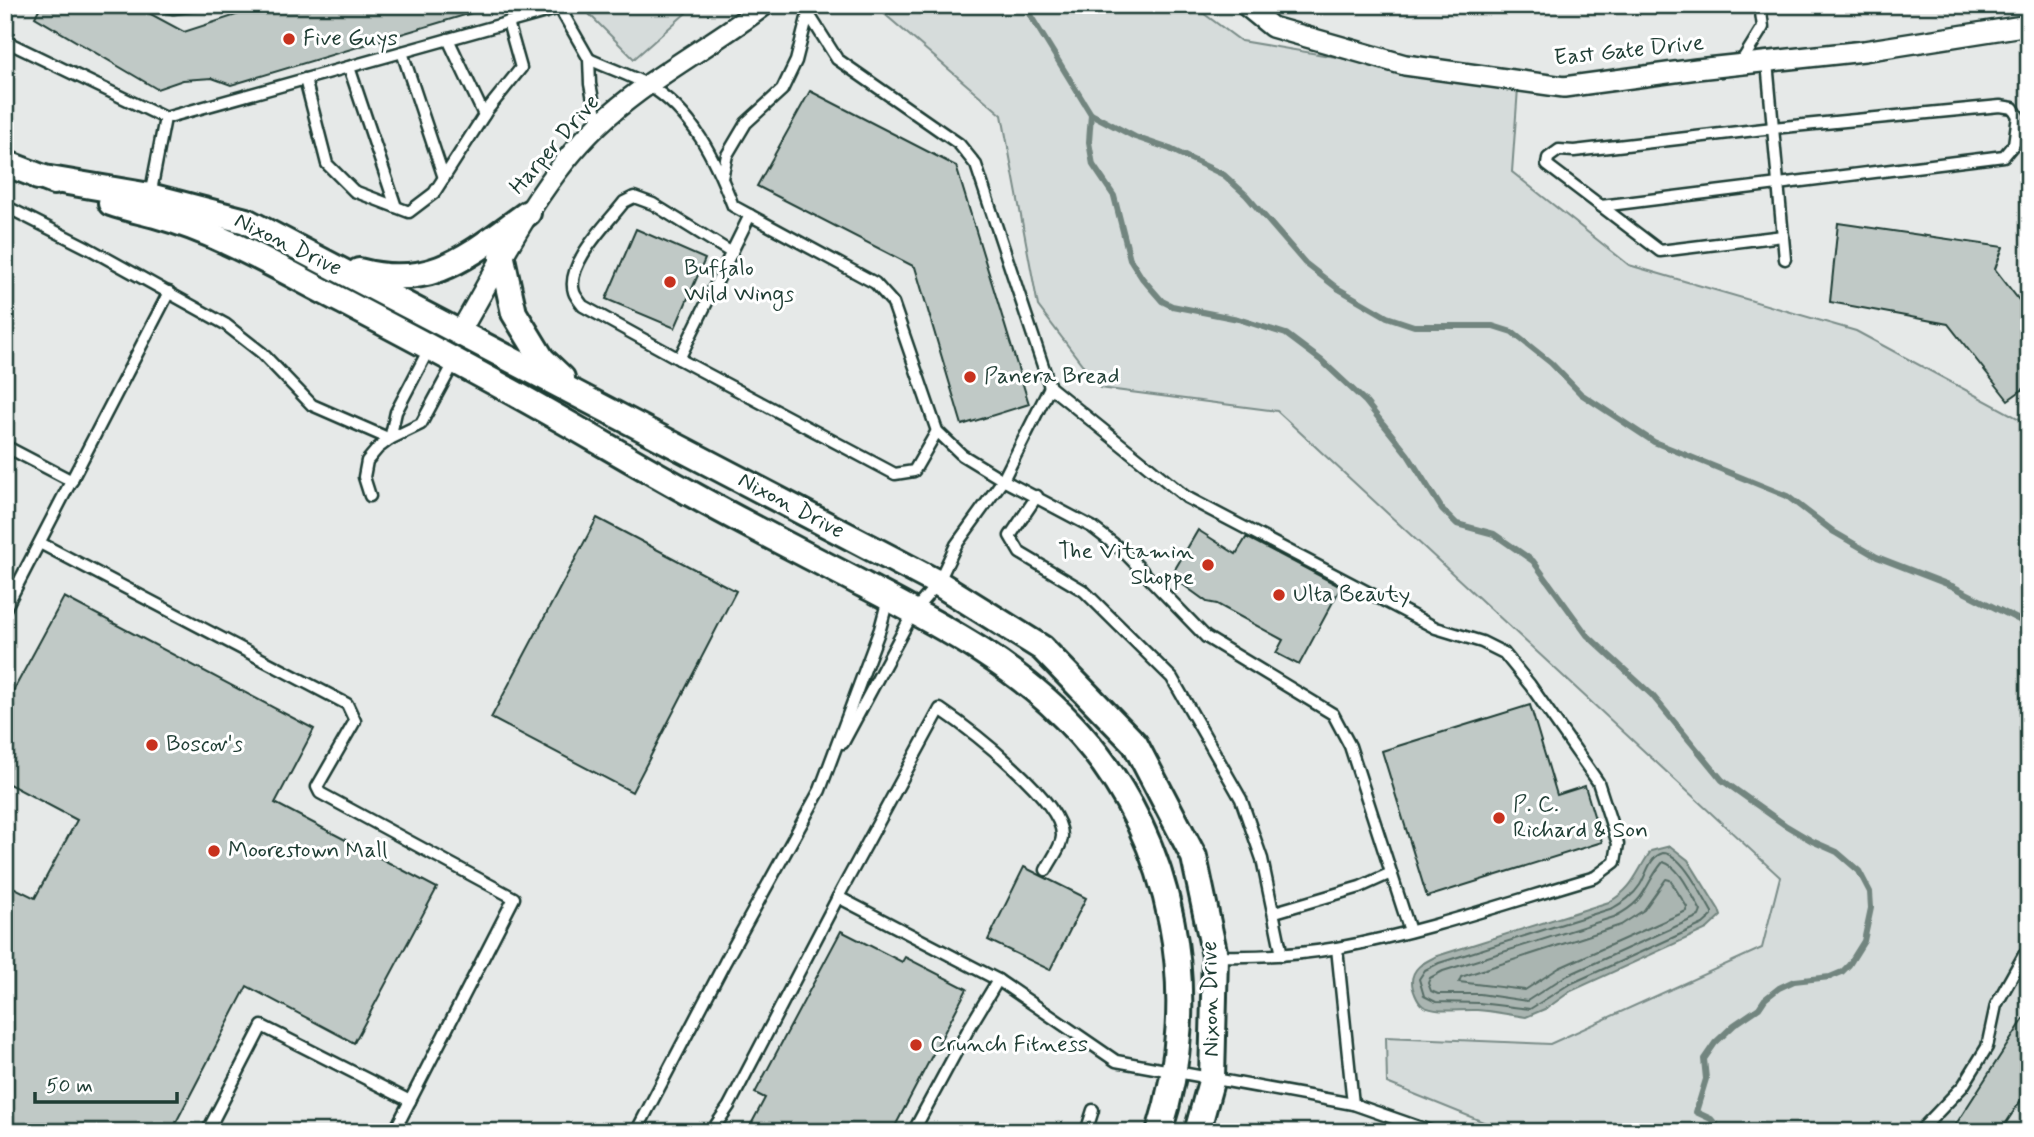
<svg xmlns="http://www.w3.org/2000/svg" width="2034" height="1137" font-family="Mynerve,sans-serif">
<rect width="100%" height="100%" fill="#f6f7f7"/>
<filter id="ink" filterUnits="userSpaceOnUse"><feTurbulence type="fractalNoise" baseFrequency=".0143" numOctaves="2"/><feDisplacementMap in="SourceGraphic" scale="14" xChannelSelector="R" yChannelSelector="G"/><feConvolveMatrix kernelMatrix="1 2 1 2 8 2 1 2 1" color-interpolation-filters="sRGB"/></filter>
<g filter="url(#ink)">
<!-- built -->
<rect fill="#e6e9e8" x="5" y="5" width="2024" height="1127"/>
<!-- green -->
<g fill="#d6dcdb" stroke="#7a8c88" stroke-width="2">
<path d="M 580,5 L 695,5 L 634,59 Z"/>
<path d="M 874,5 L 1192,5 L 1241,41 L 1518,88 L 1512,172 L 1629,265 L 1856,331 L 2029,424 L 2029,1132 L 1508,1132 L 1387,1083 L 1386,1037 L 1550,1044 L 1762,948 L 1780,877 L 1277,411 L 1100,388 L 1038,306 L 1002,115 Z"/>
</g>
<!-- water -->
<path fill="#aab5b1" stroke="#72857f" stroke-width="2" d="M 1670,846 L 1688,860 L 1719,910 L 1721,916 L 1707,929 L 1571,991 L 1547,1008 L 1526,1017 C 1510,1015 1493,1011 1477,1010 C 1461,1009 1437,1014 1423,1006 C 1417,1002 1412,988 1412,982 C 1412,967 1425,962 1437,956 L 1609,902 C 1634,888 1636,872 1651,851 Z"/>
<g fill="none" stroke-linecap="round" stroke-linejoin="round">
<!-- shore -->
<g stroke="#576d66" stroke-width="2">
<path d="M 1663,853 C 1682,853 1703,897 1712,912 L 1712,916 L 1703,924 L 1568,985 L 1530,1009 L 1479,1003 L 1436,1002 L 1424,996 L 1419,979 L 1425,970 L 1439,963 L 1613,908 C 1623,902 1633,896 1640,885 C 1647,874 1649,857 1663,853 Z"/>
<path d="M 1663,862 C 1680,866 1692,896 1701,911 L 1699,916 L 1564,977 L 1527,1001 L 1480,994 L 1438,994 L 1431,991 L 1428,983 L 1430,978 L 1443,971 L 1614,917 C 1648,900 1643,886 1663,862 Z"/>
<path d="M 1666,879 L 1670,880 L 1687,907 L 1686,911 L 1680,914 L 1559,968 L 1525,990 L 1459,982 L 1461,977 L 1621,925 L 1644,910 Z"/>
</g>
<!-- stream -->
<g stroke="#72857f" stroke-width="6">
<path d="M 1024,5 L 1091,114 L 1135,137 L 1170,149 L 1224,175 L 1246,195 L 1305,263 L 1337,288 L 1387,317 L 1414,326 L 1493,326 L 1512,332 L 1551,363 L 1581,394 L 1654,442 L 1787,496 L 1834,532 L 1877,557 L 1952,586 L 2029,625"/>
<path d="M 1091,114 L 1089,142 L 1093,165 L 1114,196 L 1130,259 L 1142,278 L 1162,301 L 1172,306 L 1238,319 L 1286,334 L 1322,361 L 1365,401 L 1408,455 L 1442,509 L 1457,524 L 1494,534 L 1533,561 L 1587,635 L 1652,695 L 1722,780 L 1785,825 L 1812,841 L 1837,852 L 1859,871 L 1870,892 L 1871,908 L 1864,941 L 1849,965 L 1842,972 L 1830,977 L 1794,981 L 1779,988 L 1765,999 L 1759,1008 L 1734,1025 L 1715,1043 L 1704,1059 L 1706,1079 L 1696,1112 L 1711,1119 L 1722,1132"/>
</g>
</g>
<!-- building -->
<g fill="#c0c9c6" stroke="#1f3d34" stroke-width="2">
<path d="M 41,5 L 134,5 L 184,32 L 267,5 L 485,5 L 485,9 L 231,85 L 212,78 L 183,80 L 157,89 L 35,17 Z"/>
<path d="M 810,91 L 956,166 L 1029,404 L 962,425 L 915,267 L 757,186 Z"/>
<path d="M 1838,223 L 2003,247 L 1995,269 L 2029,313 L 2029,385 L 2008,400 L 1948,324 L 1830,302 Z"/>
<path d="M 636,229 L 705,259 L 675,328 L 606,299 Z"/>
<path d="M 597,518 L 736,591 L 632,792 L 491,718 Z"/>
<path d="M 1198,530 L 1236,554 L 1246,538 L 1248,538 L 1341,587 L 1299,665 L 1276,653 L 1283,640 L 1217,604 L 1207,602 L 1171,576 Z"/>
<path d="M 64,597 L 314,729 L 275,803 L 437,888 L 354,1043 L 247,986 L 171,1132 L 5,1132 L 5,883 L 35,898 L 77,820 L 5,782 L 5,706 Z"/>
<path d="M 1530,705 L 1557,795 L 1585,786 L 1602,842 L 1427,897 L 1382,751 Z"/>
<path d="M 1024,867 L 1086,898 L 1050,970 L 988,940 Z"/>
<path d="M 841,931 L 902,962 L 905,957 L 967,989 L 892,1132 L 747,1132 L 765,1098 L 755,1093 Z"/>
<path d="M 2029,1011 L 2029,1088 L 2000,1132 L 1951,1132 Z"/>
</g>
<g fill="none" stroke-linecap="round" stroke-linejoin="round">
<defs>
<g id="service">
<path d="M 161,5 L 173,8 L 196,5"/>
<path d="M 558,5 L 589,59 L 590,84 L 598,125"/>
<path d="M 803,5 L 837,59 L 959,144 L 976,165 L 1050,387 L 1186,497 L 1436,628 L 1482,642 L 1504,653 L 1530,685 L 1598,782 L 1618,844 L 1615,862 L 1595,877 C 1510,902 1424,932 1337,948 C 1297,955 1256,957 1215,956"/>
<path d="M 448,39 L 484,115"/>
<path d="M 5,41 L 165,118 L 560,8"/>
<path d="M 402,52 L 444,178"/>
<path d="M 589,59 C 608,68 630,75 648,85 C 693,112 715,159 733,206 L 875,283 L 893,303 L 937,431 L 962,455 L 1003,480 L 1092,527 L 1123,551 L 1206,637 L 1333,714 L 1350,746 L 1410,931"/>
<path d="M 1767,62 L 1785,259"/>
<path d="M 1740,64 L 1763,27 L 1760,5"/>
<path d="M 349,67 L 396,207"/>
<path d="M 305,79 L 327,164 L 354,191 L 409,212 L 434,193 L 488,109 L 521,68 L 508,22"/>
<path d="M 2000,106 L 2013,108 L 2018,116 L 2014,144 L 2004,156 L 1601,206 L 1547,165 L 1548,158 L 1559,150 L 1574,151 L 1773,128 Z"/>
<path d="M 722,178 L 727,155 L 746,123 L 782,90 L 796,61 L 808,14"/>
<path d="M 150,196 L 165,118"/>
<path d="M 5,206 L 88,248 L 225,324 L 262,353 L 312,405 L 390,439"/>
<path d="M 1601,206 L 1660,251 L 1783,236"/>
<path d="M 750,215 L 679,359 L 895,474 L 914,471 L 937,431"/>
<path d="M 679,359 L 583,306 C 580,302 575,296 574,292 C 565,264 608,223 624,202 L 634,197 L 653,204 L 732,253"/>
<path d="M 390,439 L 396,412 L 430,347"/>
<path d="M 5,446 L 72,481"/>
<path d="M 370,496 L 364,477 L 367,461 L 378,448 L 390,439 L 421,424 L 455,361"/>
<path d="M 1037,496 L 1010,536 L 1020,553 L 1084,591 L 1172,678 L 1241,799 L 1262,859 L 1282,955"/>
<path d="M 40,543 L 347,704 L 355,721 L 317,787 L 320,793 L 514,898 L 394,1132"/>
<path d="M 5,609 L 169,292"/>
<path d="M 843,743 L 914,611 L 938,583 L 956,545 L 1003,480 L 1050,387"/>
<path d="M 838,897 L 940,709 C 968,728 1063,800 1062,836 C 1062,846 1051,860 1046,870"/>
<path d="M 1275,912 L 1360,887 L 1391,873"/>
<path d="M 1337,948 L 1353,1104"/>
<path d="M 207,1132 L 262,1026 L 410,1101"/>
<path d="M 636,1132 L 725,962 L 820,790 L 880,629 L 888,599"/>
<path d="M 711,1132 L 729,1106 L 838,897 L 998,980 L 1116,1061 L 1353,1104 L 1433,1132"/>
<path d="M 913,1132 L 968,1030 L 998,980"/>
<path d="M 1086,1132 L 1093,1110"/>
<path d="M 1919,1132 L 1963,1086 L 1987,1047 L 1996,1005 L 2024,955 L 2029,952"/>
</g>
<g id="minor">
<path d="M 1245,5 L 1272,27 L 1405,65 L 1564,87 L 1697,69 L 1864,51 L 2029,25"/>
<path d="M 460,332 C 504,257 541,175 608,116 C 656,74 714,44 765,5"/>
</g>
<g id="tertiary">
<path d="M 5,163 L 54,182"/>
<path d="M 38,177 L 150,196 L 246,221 L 938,583 L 1042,648 L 1135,744 L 1194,857 L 1215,956 L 1212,1078 L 1197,1132"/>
<path d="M 111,203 C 125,208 140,211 155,215 C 180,222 204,231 227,242 C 267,260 305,282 344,302 C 403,333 462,364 521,397 C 579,429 636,464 695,496 C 751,527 809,556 866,586 C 944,627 1021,667 1080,734 C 1175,841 1203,996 1159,1132"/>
<path d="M 502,258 L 514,313 L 542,359 L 562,378"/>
<path d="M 359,271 C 434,291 471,253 528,213"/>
</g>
</defs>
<!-- service casing -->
<use href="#service" stroke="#1f3d34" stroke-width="15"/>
<!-- minor casing -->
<use href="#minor" stroke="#1f3d34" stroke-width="24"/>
<!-- tertiary casing -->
<use href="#tertiary" stroke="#1f3d34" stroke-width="30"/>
<!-- service -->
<use href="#service" stroke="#fff" stroke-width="10"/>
<!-- minor -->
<use href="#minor" stroke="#fff" stroke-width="19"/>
<!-- tertiary -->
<use href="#tertiary" stroke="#fff" stroke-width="24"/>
</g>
</g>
<!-- markers -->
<g fill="#c8321e" stroke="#fff" stroke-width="2.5">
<circle cx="289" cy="39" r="7"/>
<circle cx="670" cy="282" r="7"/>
<circle cx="970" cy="377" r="7"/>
<circle cx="1208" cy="565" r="7"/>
<circle cx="1279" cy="595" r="7"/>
<circle cx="152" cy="745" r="7"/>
<circle cx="1499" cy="818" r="7"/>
<circle cx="214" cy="851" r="7"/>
<circle cx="916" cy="1045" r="7"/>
</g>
<g text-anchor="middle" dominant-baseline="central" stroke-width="6" stroke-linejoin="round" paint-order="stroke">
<!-- poi labels -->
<g font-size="23" fill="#1f3d34" stroke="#fff" text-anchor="start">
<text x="303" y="39">Five Guys</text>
<text x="684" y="269">Buffalo<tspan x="684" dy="26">Wild Wings</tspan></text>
<text x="984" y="377">Panera Bread</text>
<text x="1194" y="552" text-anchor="end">The Vitamin<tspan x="1194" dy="26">Shoppe</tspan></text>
<text x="1293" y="595">Ulta Beauty</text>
<text x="166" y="745">Boscov's</text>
<text x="1513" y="805">P. C.<tspan x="1513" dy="26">Richard &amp; Son</tspan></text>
<text x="228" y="851">Moorestown Mall</text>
<text x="930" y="1045">Crunch Fitness</text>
</g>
<!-- street labels -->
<g font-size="23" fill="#1f3d34" stroke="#fff">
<text transform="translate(1629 51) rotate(-6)">East Gate Drive</text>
<text transform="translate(555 145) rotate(-49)">Harper Drive</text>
<text transform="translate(288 245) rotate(26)">Nixon Drive</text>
<text transform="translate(791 506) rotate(28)">Nixon Drive</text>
<text transform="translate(1211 999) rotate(-91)">Nixon Drive</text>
</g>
</g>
<!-- margin -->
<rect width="2034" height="1137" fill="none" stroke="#fff" stroke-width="28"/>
<rect x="14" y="14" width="2006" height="1109" fill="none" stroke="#1f3d34" stroke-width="2.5" filter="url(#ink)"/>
<!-- scale -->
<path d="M35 1092v10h142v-10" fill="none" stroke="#1f3d34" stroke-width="3.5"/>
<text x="46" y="1092" font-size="21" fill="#1f3d34" stroke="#ffffff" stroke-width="5" paint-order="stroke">50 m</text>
</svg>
